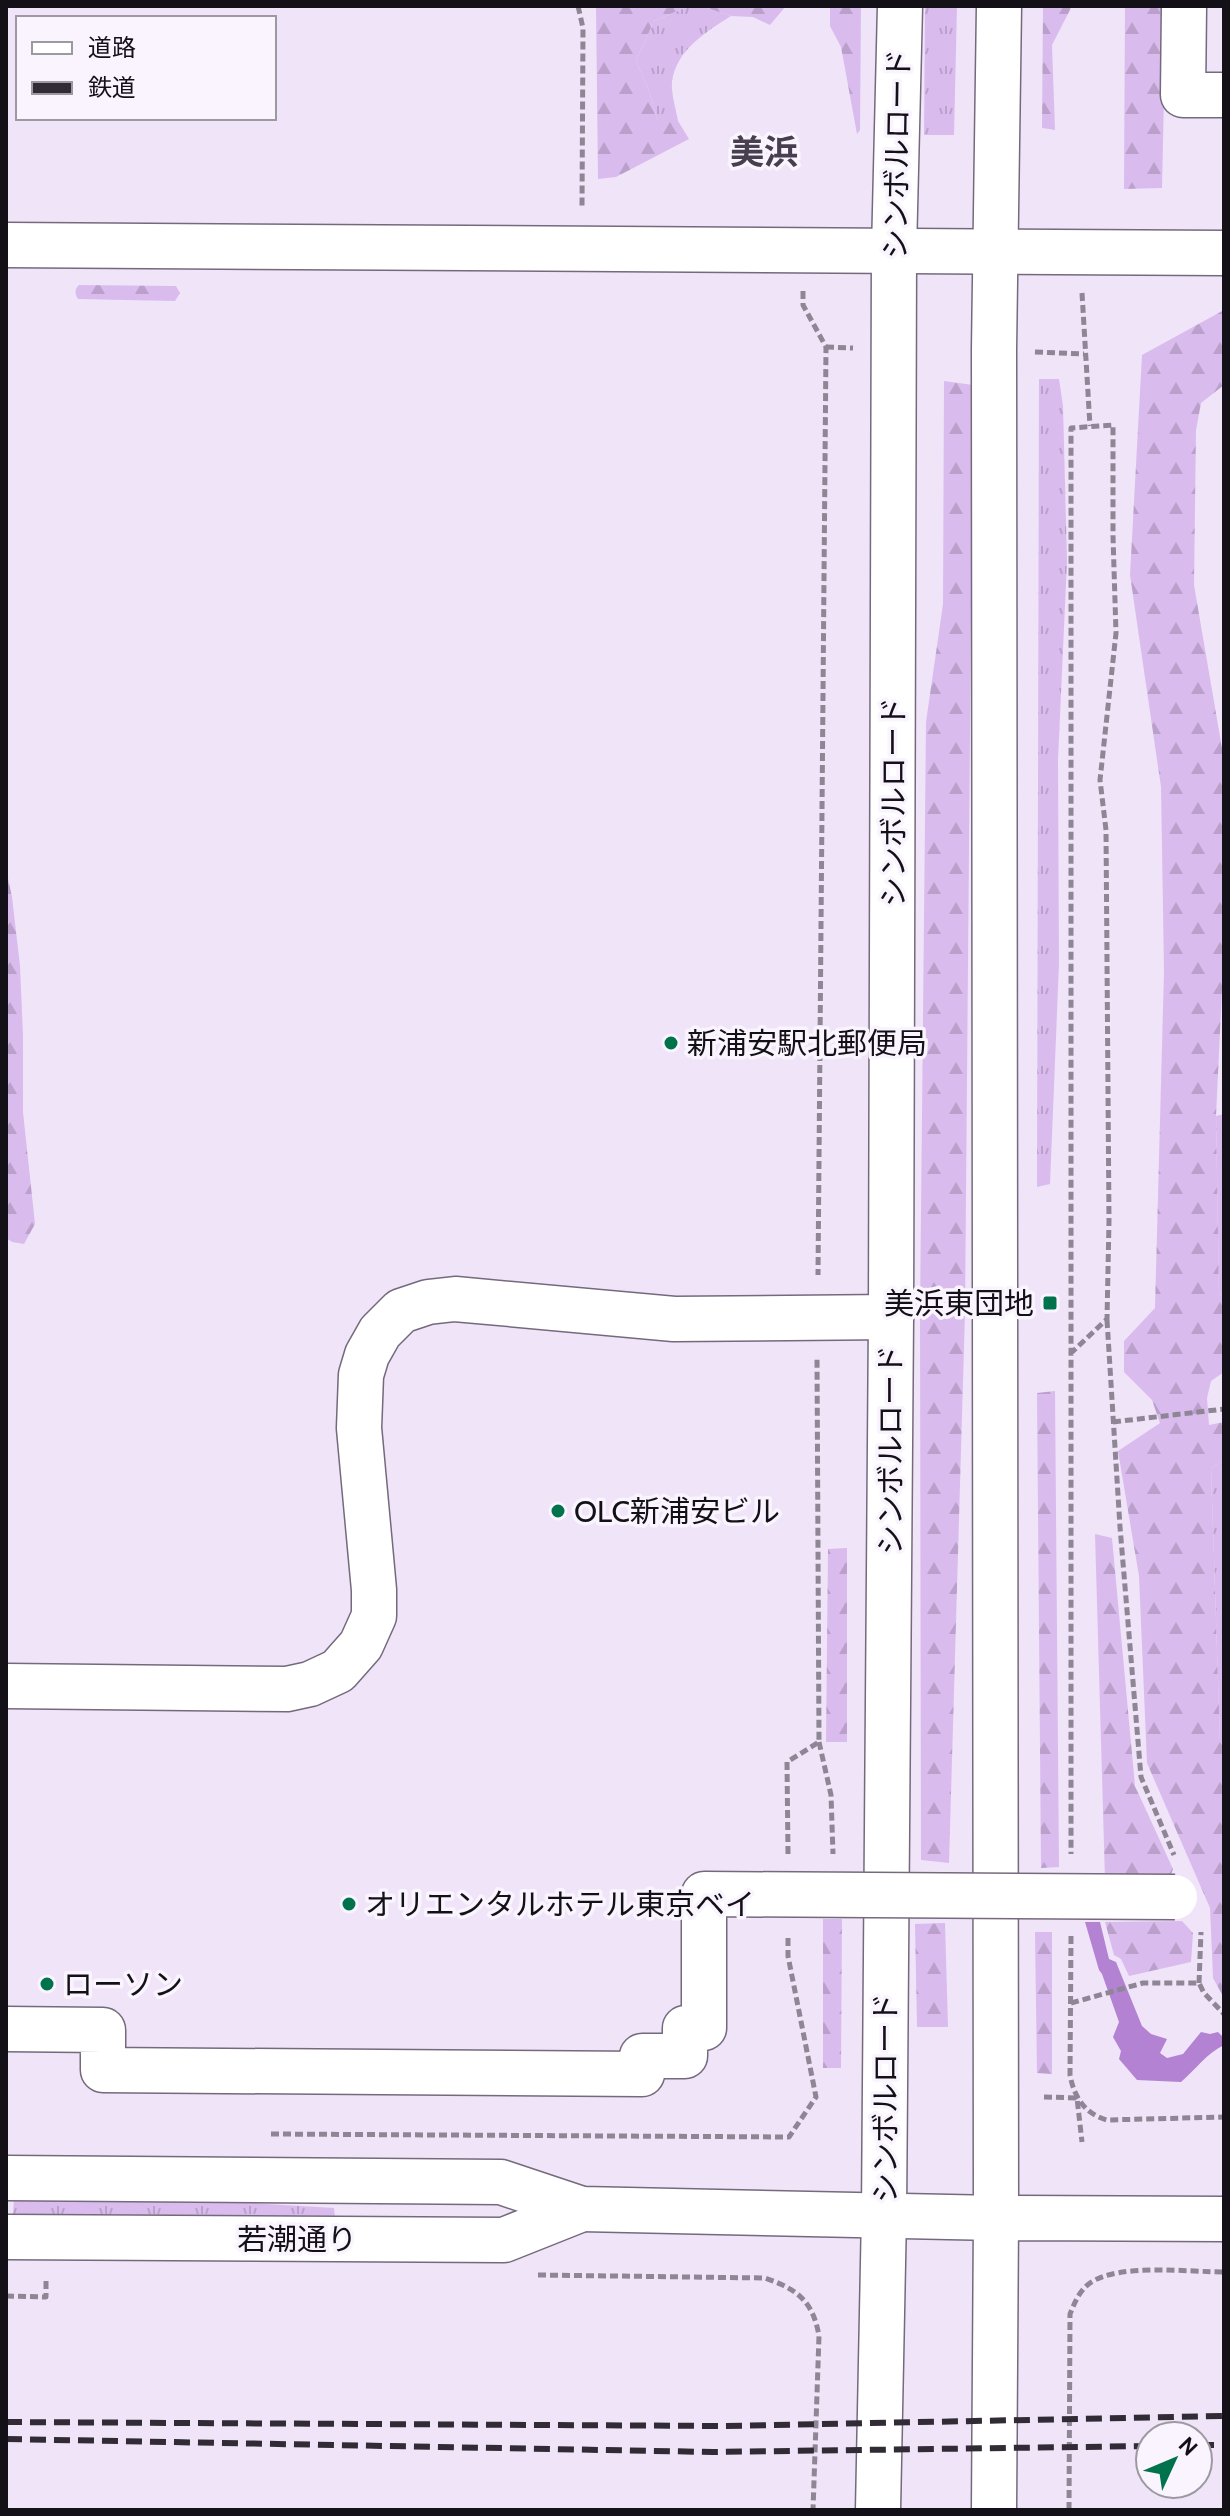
<svg xmlns="http://www.w3.org/2000/svg" width="1230" height="2516" font-family="Cabin,'Noto Sans JP',sans-serif">
<defs>
<pattern id="grass-tufts" width="24" height="20" patternUnits="userSpaceOnUse" patternTransform="scale(2)"><rect width="24" height="20" fill="#dabbee"/><path d="M3 7l-1-3M5 7V3M7 7l1-3M15 17l-1-3M17 17v-4M19 17l1-3" fill="none" stroke="#baa0cb"/></pattern>
<pattern id="forest-firs" width="22" height="20" patternUnits="userSpaceOnUse" patternTransform="scale(2)"><rect width="22" height="20" fill="#dabbee"/><path d="M5 1l3.5 6h-7zM16 11l3.5 6h-7z" fill="#baa0cb"/></pattern>
</defs>
<rect width="100%" height="100%" fill="#f0e4f9"/>
<!-- grass -->
<g fill="url(#grass-tufts)">
<path d="M 689,6 L 701,6 L 731,16 C 706,32 676,50 672,82 C 671,94 676,109 678,121 L 658,121 L 649,91 L 636,61 L 654,21 Z"/>
<path d="M 925,6 L 957,6 L 954,135 L 924,135 Z"/>
<path d="M 1039,379 L 1059,379 L 1063,406 L 1067,561 L 1058,760 L 1059,964 L 1050,1184 L 1037,1187 Z"/>
<path d="M 1224,1114 L 1224,1299 L 1219,1292 L 1216,1116 Z"/>
<path d="M 1224,1460 L 1224,1747 L 1220,1741 L 1211,1468 Z"/>
<path d="M 14,2198 L 217,2201 L 334,2208 L 335,2218 L 13,2214 Z"/>
</g>
<!-- forest -->
<g fill="url(#forest-firs)">
<path d="M 596,6 L 689,6 L 654,21 L 636,61 L 649,91 L 658,121 L 678,121 L 689,139 L 616,177 L 598,179 Z"/>
<path d="M 701,6 L 786,6 L 770,25 L 753,17 L 731,16 Z"/>
<path d="M 830,6 L 861,6 L 860,130 L 857,134 L 841,47 L 830,26 Z"/>
<path d="M 1043,6 L 1072,6 L 1052,45 L 1055,130 L 1042,128 Z"/>
<path d="M 1125,6 L 1166,6 L 1162,188 L 1124,189 Z"/>
<path d="M 79,285 L 176,286 L 180,293 L 175,301 L 78,299 C 74,293 75,289 79,285 Z"/>
<path d="M 1224,310 L 1224,385 L 1201,403 L 1196,430 L 1194,585 L 1224,760 L 1224,947 L 1216,1116 L 1219,1292 L 1224,1299 L 1224,1372 L 1211,1381 L 1207,1398 L 1209,1425 L 1224,1422 L 1224,1460 L 1211,1468 L 1220,1741 L 1224,1747 L 1224,1998 L 1213,1978 L 1210,1908 L 1147,1763 L 1139,1576 L 1118,1451 L 1160,1423 L 1152,1400 L 1124,1372 L 1124,1341 L 1155,1308 L 1164,971 L 1161,787 L 1130,575 L 1142,355 Z"/>
<path d="M 944,381 L 973,385 L 965,1313 L 949,1863 L 921,1860 L 920,1311 L 926,722 L 943,604 Z"/>
<path d="M 6,869 L 12,897 L 20,966 L 23,1035 L 23,1112 L 35,1224 L 24,1244 L 12,1242 L 6,1238 Z"/>
<path d="M 1055,1391 L 1059,1867 L 1041,1868 L 1037,1393 Z"/>
<path d="M 1095,1534 L 1112,1538 L 1135,1786 L 1173,1869 L 1169,1881 L 1105,1880 Z"/>
<path d="M 847,1548 L 847,1742 L 826,1742 L 828,1549 Z"/>
<path d="M 823,1919 L 842,1919 L 841,2068 L 823,2068 Z"/>
<path d="M 1182,1921 L 1193,1933 L 1191,1962 L 1129,1976 L 1121,1959 L 1114,1955 L 1105,1922 Z"/>
<path d="M 945,1923 L 948,2027 L 917,2027 L 915,1924 Z"/>
<path d="M 1035,1932 L 1052,1932 L 1052,2074 L 1037,2073 Z"/>
</g>
<!-- water -->
<path fill="#b382d2" d="M 1085,1922 L 1100,1922 L 1109,1959 L 1116,1962 L 1142,2026 L 1151,2034 L 1167,2039 L 1160,2053 L 1167,2058 L 1183,2054 L 1201,2032 L 1210,2034 L 1218,2032 L 1224,2038 L 1224,2045 C 1207,2053 1195,2070 1181,2082 L 1137,2080 L 1119,2059 L 1121,2051 L 1113,2037 L 1119,2022 L 1102,1974 L 1099,1970 Z"/>
<g fill="none" stroke-linecap="round" stroke-linejoin="round">
<defs>
<g id="minor">
<path d="M 1184,6 L 1183,95 L 1224,95"/>
<path d="M 6,245 L 1224,253"/>
<path d="M 6,1686 L 287,1689 L 310,1684 L 338,1671 L 361,1645 L 374,1616 L 374,1590 L 359,1428 L 361,1375 L 367,1355 L 380,1332 L 401,1311 L 428,1302 L 455,1299 L 674,1319 L 891,1317"/>
<path d="M 878,2510 L 884,2214"/>
<path d="M 994,2510 L 996,2218 L 1224,2219"/>
</g>
<g id="major">
<path d="M 6,2178 L 501,2182 L 582,2209 L 996,2218 L 994,350 L 999,6"/>
<path d="M 884,2214 L 891,1317 L 894,251 L 900,6"/>
<path d="M 6,2237 L 504,2240 L 582,2209"/>
</g>
</defs>
<!-- minor casing -->
<use href="#minor" stroke="#746a7c" stroke-width="47"/>
<!-- major casing -->
<use href="#major" stroke="#746a7c" stroke-width="47"/>
<!-- path -->
<g stroke="#8e8695" stroke-width="5" stroke-dasharray="8 4" stroke-linecap="butt">
<path d="M 578,6 L 583,28 L 582,207"/>
<path d="M 803,291 L 803,305 L 826,347 L 818,1275"/>
<path d="M 1082,293 L 1090,426"/>
<path d="M 826,347 L 853,348"/>
<path d="M 1035,352 L 1084,354"/>
<path d="M 1107,1320 L 1120,1527 L 1141,1777 L 1174,1855"/>
<path d="M 1070,1354 L 1107,1319 L 1109,1221 L 1106,830 L 1100,780 L 1116,633 L 1113,536 L 1113,425 L 1071,428 L 1071,1854"/>
<path d="M 1113,1422 L 1224,1409"/>
<path d="M 819,1742 L 831,1795 L 833,1854"/>
<path d="M 788,1854 L 787,1762 L 819,1742 L 817,1357"/>
<path d="M 1071,1936 L 1070,2075 C 1074,2097 1085,2114 1107,2120 L 1224,2117"/>
<path d="M 1199,1983 L 1201,1932"/>
<path d="M 1071,2003 L 1143,1983 L 1199,1983 L 1204,1993 L 1224,2014"/>
<path d="M 1044,2097 L 1077,2098 L 1082,2142"/>
<path d="M 271,2134 L 789,2137 L 816,2097 L 788,1956 L 788,1936"/>
<path d="M 538,2275 L 765,2278 C 797,2289 813,2301 819,2336 L 813,2510"/>
<path d="M 6,2296 L 46,2297 L 46,2278"/>
<path d="M 1069,2510 L 1070,2314 C 1075,2302 1079,2291 1090,2283 C 1118,2263 1189,2272 1224,2272"/>
</g>
<!-- minor -->
<use href="#minor" stroke="#fff" stroke-width="44"/>
<!-- major -->
<use href="#major" stroke="#fff" stroke-width="44"/>
<!-- rail -->
<g stroke="#302b34" stroke-width="6" stroke-dasharray="16 8" stroke-linecap="butt">
<path d="M 6,2422 L 724,2426 L 1224,2416"/>
<path d="M 6,2439 L 713,2452 L 1150,2446"/>
<path d="M 1198,2445 L 1224,2445"/>
</g>
<defs>
<path id="minor-bridge" d="M 6,2029 L 103,2030 L 103,2070 L 642,2074 L 642,2056 L 685,2056 L 685,2028 L 704,2028 L 704,1894 L 1175,1897"/>
</defs>
<!-- minor-bridge casing -->
<use href="#minor-bridge" stroke="#746a7c" stroke-width="47" stroke-linecap="butt"/>
<!-- minor-bridge -->
<use href="#minor-bridge" stroke="#fff" stroke-width="44"/>
</g>
<!-- markers -->
<g fill="#00724c" stroke="#f9f4fd" stroke-width="3">
<circle cx="671" cy="1043" r="8"/>
<rect x="1042" y="1295" width="16" height="16" rx="4"/>
<circle cx="558" cy="1511" r="8"/>
<circle cx="349" cy="1904" r="8"/>
<circle cx="47" cy="1984" r="8"/>
</g>
<g text-anchor="middle" dominant-baseline="central" stroke-width="7" stroke-linejoin="round" paint-order="stroke">
<!-- street labels -->
<g font-size="30" fill="#141017" stroke="#f9f4fd">
<text transform="translate(897 154) rotate(-89)">シンボルロード</text>
<text transform="translate(893 802) rotate(-90)">シンボルロード</text>
<text transform="translate(890 1450) rotate(-90)">シンボルロード</text>
<text transform="translate(885 2098) rotate(-90)">シンボルロード</text>
<text x="297" y="2239">若潮通り</text>
</g>
<!-- poi labels -->
<g font-size="30" fill="#141017" stroke="#f9f4fd" text-anchor="start">
<text x="687" y="1043">新浦安駅北郵便局</text>
<text x="1034" y="1303" text-anchor="end">美浜東団地</text>
<text x="574" y="1511">OLC新浦安ビル</text>
<text x="365" y="1904">オリエンタルホテル東京ベイ</text>
<text x="63" y="1984">ローソン</text>
</g>
<!-- quarter labels -->
<g font-size="34" font-weight="bold" fill="#483e4f" stroke="#f9f4fd">
<text x="764" y="152">美浜</text>
</g>
</g>
<!-- border -->
<rect width="1230" height="2516" fill="none" stroke="#141017" stroke-width="16"/>
<!-- legend -->
<rect x="16" y="16" width="260" height="104" fill="#f9f4fd" stroke="#9d99a1" stroke-width="2"/>
<rect x="32" y="42" width="40" height="12" fill="#ffffff" stroke="#9d99a1" stroke-width="2"/>
<text x="88" y="56" font-size="24" fill="#141017">道路</text>
<rect x="32" y="82" width="40" height="12" fill="#302b34" stroke="#9d99a1" stroke-width="2"/>
<text x="88" y="96" font-size="24" fill="#141017">鉄道</text>
<!-- north arrow -->
<g transform="translate(1174 2460) rotate(46)"><circle r="38" fill="#f9f4fd" stroke="#9d99a1" stroke-width="2"/>
<path d="M0-6L14 30L0 20L-14 30Z" fill="#00724c"/>
<text y="-12" font-size="22" font-weight="bold" text-anchor="middle" fill="#141017">N</text>
</g>
</svg>
